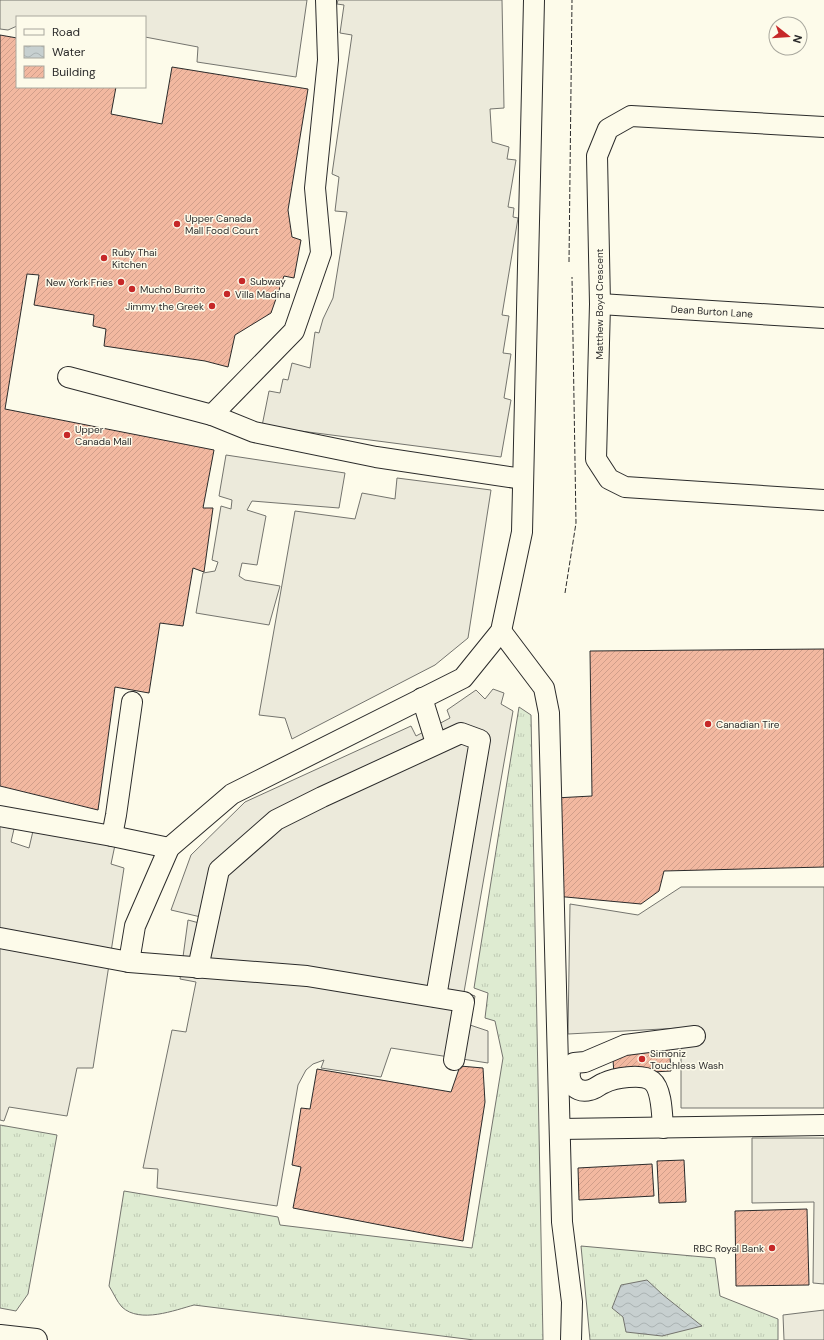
<svg xmlns="http://www.w3.org/2000/svg" width="824" height="1340" font-family="'DM Sans',sans-serif">
<defs>
<pattern id="grass-tufts" width="24" height="20" patternUnits="userSpaceOnUse"><rect width="24" height="20" fill="#deebd1"/><path d="M3 7l-1-3M5 7V3M7 7l1-3M15 17l-1-3M17 17v-4M19 17l1-3" fill="none" stroke="#bfcab4"/></pattern>
<pattern id="water-waves" width="16" height="10" patternUnits="userSpaceOnUse"><rect width="16" height="10" fill="#c7d0d0"/><path d="M0 5q4-4 8 0t8 0" fill="none" stroke="#abb3b3"/></pattern>
<pattern id="building-hatch" width="6" height="6" patternUnits="userSpaceOnUse"><rect width="6" height="6" fill="#f2b8a0"/><path d="M-1 1l2-2M0 6l6-6M5 7l2-2" fill="none" stroke="#d09e8a"/></pattern>
</defs>
<rect width="100%" height="100%" fill="#fdfbea"/>
<!-- grass -->
<g fill="url(#grass-tufts)" stroke="#74746e">
<path d="M 519,707 L 531,715 L 543,1340 L 474,1340 L 194,1305 C 175,1310 140,1324 122,1307 C 117,1302 113,1292 109,1286 L 124,1191 L 278,1217 L 280,1225 L 472,1248 L 503,1058 L 495,1021 L 485,1018 L 488,993 L 474,988 Z"/>
<path d="M 0,1125 L 57,1135 L 28,1294 L 16,1311 L 0,1308 Z"/>
<path d="M 581,1246 L 715,1258 L 720,1296 L 778,1319 L 778,1340 L 590,1340 Z"/>
</g>
<!-- parking -->
<g fill="#eceadb" stroke="#74746e">
<path d="M 0,0 L 307,0 L 296,77 L 197,62 L 198,47 L 145,37 L 145,17 L 17,17 L 17,26 L 8,30 L 0,29 Z"/>
<path d="M 338,0 L 502,0 L 504,108 L 490,109 L 492,142 L 509,147 L 507,159 L 516,160 L 508,207 L 514,208 L 513,217 L 518,218 L 502,315 L 509,316 L 503,353 L 511,354 L 504,398 L 511,400 L 501,457 L 262,426 L 269,391 L 280,393 L 283,379 L 288,380 L 292,363 L 310,368 L 315,332 L 319,333 L 323,319 L 333,298 L 347,212 L 335,211 L 339,177 L 332,174 L 352,35 L 340,33 L 344,5 L 337,4 Z"/>
<path d="M 226,455 L 345,473 L 339,508 L 252,501 L 247,510 L 266,516 L 257,565 L 242,563 L 239,576 L 245,580 L 280,586 L 269,625 L 196,613 L 203,573 L 215,571 L 218,562 L 212,560 L 221,506 L 231,509 L 232,500 L 219,496 Z"/>
<path d="M 397,478 L 491,490 L 468,638 L 435,665 L 292,739 L 285,718 L 259,715 L 295,511 L 355,519 L 362,493 L 395,499 Z"/>
<path d="M 493,689 L 504,693 L 501,704 L 513,711 L 464,992 L 475,996 L 470,1025 L 488,1031 L 488,1063 L 391,1048 L 381,1077 L 321,1068 L 324,1060 L 313,1064 L 306,1070 L 298,1085 L 277,1206 L 157,1188 L 158,1169 L 143,1168 L 172,1030 L 186,1032 L 196,982 L 180,979 L 188,920 L 203,924 L 205,918 L 171,910 L 191,855 L 245,802 L 411,726 L 416,736 L 450,718 L 447,710 L 476,690 L 485,699 Z"/>
<path d="M 0,826 L 14,829 L 11,842 L 29,848 L 33,831 L 115,845 L 111,864 L 124,868 L 93,1068 L 77,1068 L 67,1116 L 9,1107 L 4,1121 L 0,1120 Z"/>
<path d="M 681,887 L 824,887 L 824,1108 L 681,1108 L 681,1028 L 568,1034 L 570,904 L 638,915 Z"/>
<path d="M 752,1138 L 824,1138 L 824,1284 L 813,1283 L 814,1202 L 752,1203 Z"/>
<path d="M 824,1310 L 824,1340 L 784,1340 L 783,1315 Z"/>
</g>
<!-- water -->
<path fill="url(#water-waves)" stroke="#74746e" d="M 647,1280 L 663,1295 L 702,1326 L 662,1336 L 626,1332 L 623,1317 L 612,1308 L 621,1285 Z"/>
<!-- building -->
<g fill="url(#building-hatch)" stroke="#2b2b2b">
<path d="M 0,35 L 17,38 L 17,87 L 116,87 L 111,114 L 162,124 L 172,67 L 308,89 L 288,210 L 292,237 L 301,240 L 294,278 L 284,276 L 271,313 L 235,335 L 228,367 L 205,361 L 104,346 L 106,329 L 93,326 L 94,315 L 34,305 L 39,275 L 27,274 L 5,409 L 214,450 L 203,508 L 213,508 L 204,572 L 193,568 L 183,626 L 160,623 L 149,693 L 115,687 L 98,810 L 0,786 Z"/>
<path d="M 824,649 L 824,867 L 664,871 L 659,891 L 641,904 L 555,896 L 555,798 L 592,796 L 590,651 Z"/>
<path d="M 669,1043 L 671,1071 L 614,1074 L 612,1046 Z"/>
<path d="M 460,1066 L 483,1068 L 485,1102 L 463,1241 L 293,1208 L 301,1167 L 292,1165 L 301,1108 L 310,1109 L 317,1069 L 451,1092 Z"/>
<path d="M 684,1160 L 686,1202 L 659,1203 L 657,1161 Z"/>
<path d="M 652,1164 L 654,1196 L 579,1200 L 578,1168 Z"/>
<path d="M 807,1209 L 809,1285 L 736,1286 L 735,1211 Z"/>
</g>
<g fill="none" stroke-linecap="round" stroke-linejoin="round">
<defs>
<g id="minor">
<path d="M 326,0 L 328,60 L 315,188 L 321,253 L 294,331 L 212,415 L 254,432 L 376,457 L 523,479"/>
<path d="M 824,127 L 631,116 L 608,129 L 597,156 L 600,304 L 596,459 L 609,479 L 625,487 L 824,500"/>
<path id="s1" d="M 600,304 L 824,318"/>
<path d="M 68,377 L 212,415"/>
<path d="M 501,631 L 544,688 L 549,713 L 562,1222 L 572,1302 L 571,1340"/>
<path d="M 422,698 L 436,743"/>
<path d="M 0,816 L 112,836 L 169,848"/>
<path d="M 112,836 L 116,815 L 132,702"/>
<path d="M 0,938 L 129,962 L 307,976 L 464,1002 L 454,1060"/>
<path d="M 129,962 L 135,926 L 169,848 L 232,794 L 463,678 L 501,631 L 522,532 L 534,0"/>
<path d="M 198,968 L 219,870 L 276,820 L 322,797 L 461,733 L 480,740 L 436,997"/>
<path d="M 663,1128 C 662,1115 662,1089 652,1081 C 642,1073 614,1078 604,1083 C 599,1085 595,1089 590,1090 C 573,1095 564,1076 574,1063 L 585,1062 L 625,1045 L 695,1036"/>
<path d="M 560,1129 L 824,1125"/>
</g>
<path id="major" d="M 0,1336 L 36,1340"/>
</defs>
<!-- minor casing -->
<use href="#minor" stroke="#2b2b2b" stroke-width="22"/>
<!-- major casing -->
<use href="#major" stroke="#2b2b2b" stroke-width="24"/>
<!-- minor -->
<use href="#minor" stroke="#fdfbea" stroke-width="20"/>
<!-- major -->
<use href="#major" stroke="#fdfbea" stroke-width="22"/>
<!-- fence -->
<g stroke="#2b2b2b" stroke-width="1" stroke-dasharray="5 2" stroke-linecap="butt">
<path d="M 569,262 L 572,0"/>
<path d="M 565,593 L 576,523 L 572,277"/>
</g>
</g>
<!-- markers -->
<g fill="#c62828" stroke="#fdfbea" stroke-width="1.5">
<circle cx="177" cy="224" r="4"/>
<circle cx="104" cy="258" r="4"/>
<circle cx="242" cy="281" r="4"/>
<circle cx="121" cy="282" r="4"/>
<circle cx="132" cy="289" r="4"/>
<circle cx="227" cy="294" r="4"/>
<circle cx="212" cy="306" r="4"/>
<circle cx="67" cy="435" r="4"/>
<circle cx="708" cy="724" r="4"/>
<circle cx="642" cy="1059" r="4"/>
<circle cx="772" cy="1248" r="4"/>
</g>
<g text-anchor="middle" dominant-baseline="central" stroke-width="3" stroke-linejoin="round" paint-order="stroke">
<!-- poi labels -->
<g font-size="10" fill="#2b2b2b" stroke="#fdfbea" text-anchor="start">
<text x="185" y="218">Upper Canada<tspan x="185" dy="12">Mall Food Court</tspan></text>
<text x="112" y="252">Ruby Thai<tspan x="112" dy="12">Kitchen</tspan></text>
<text x="250" y="281">Subway</text>
<text x="113" y="282" text-anchor="end">New York Fries</text>
<text x="140" y="289">Mucho Burrito</text>
<text x="235" y="294">Villa Madina</text>
<text x="204" y="306" text-anchor="end">Jimmy the Greek</text>
<text x="75" y="429">Upper<tspan x="75" dy="12">Canada Mall</tspan></text>
<text x="716" y="724">Canadian Tire</text>
<text x="650" y="1053">Simoniz<tspan x="650" dy="12">Touchless Wash</tspan></text>
<text x="764" y="1248" text-anchor="end">RBC Royal Bank</text>
</g>
<!-- street labels -->
<g font-size="10" fill="#2b2b2b" stroke="#fdfbea">
<text transform="translate(599 304) rotate(-90)">Matthew Boyd Crescent</text>
<text stroke="none"><textPath href="#s1" startOffset="112">Dean Burton Lane</textPath></text>
</g>
</g>
<!-- legend -->
<rect x="16" y="16" width="130" height="72" fill="#fdfbea" stroke="#a9a89e"/>
<rect x="24" y="29" width="20" height="6" fill="#fdfbea" stroke="#a9a89e"/>
<text x="52" y="36" font-size="12" fill="#2b2b2b">Road</text>
<rect x="24" y="46" width="20" height="12" fill="url(#water-waves)" stroke="#a9a89e"/>
<text x="52" y="56" font-size="12" fill="#2b2b2b">Water</text>
<rect x="24" y="66" width="20" height="12" fill="url(#building-hatch)" stroke="#a9a89e"/>
<text x="52" y="76" font-size="12" fill="#2b2b2b">Building</text>
<!-- north arrow -->
<g transform="translate(788 36) rotate(107)"><circle r="19" fill="#fdfbea" stroke="#a9a89e"/>
<path d="M0-3L7 15L0 10L-7 15Z" fill="#c62828"/>
<text y="-6" font-size="11" font-weight="bold" text-anchor="middle" fill="#2b2b2b">N</text>
</g>
</svg>
